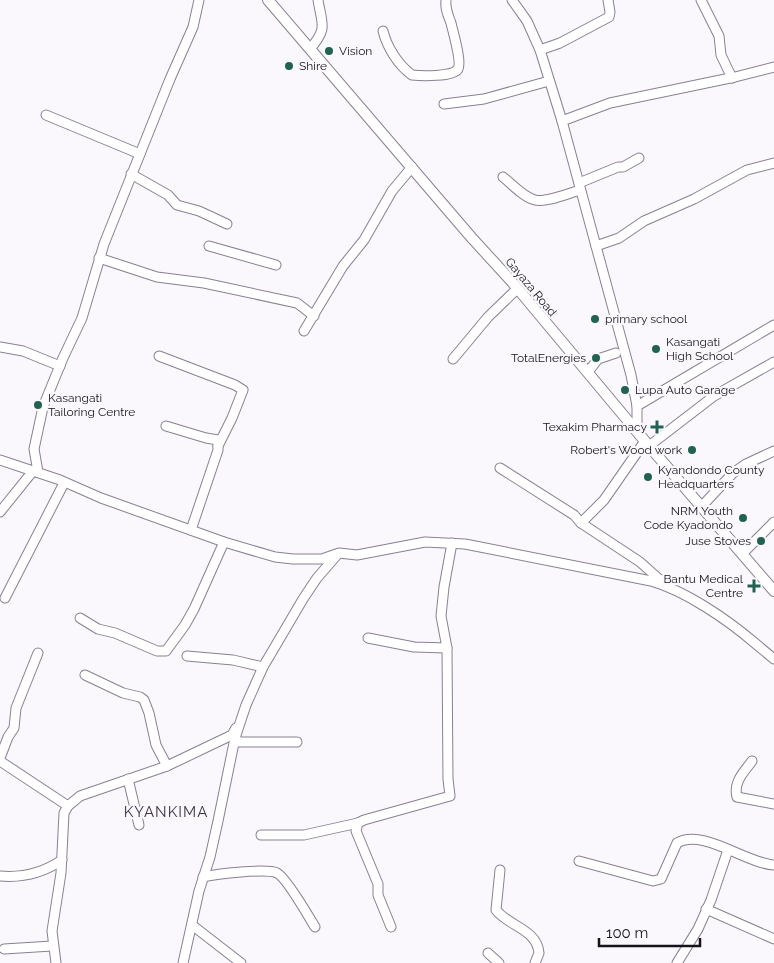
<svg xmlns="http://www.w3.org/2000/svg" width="774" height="963" font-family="Raleway,sans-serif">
<rect width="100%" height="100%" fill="#faf8fd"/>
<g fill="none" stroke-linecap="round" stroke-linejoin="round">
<defs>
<g id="minor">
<path d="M 512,0 L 527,21 L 540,50 L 562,121 L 631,375 L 637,406 L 637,430"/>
<path d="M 701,0 L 719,36 L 721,55 L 732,78"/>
<path d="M 383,31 C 387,47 398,65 412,75 C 421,76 453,77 458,69 C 462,62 453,32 451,23 C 448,15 445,9 446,0"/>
<path d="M 310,49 C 328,28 322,25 318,0"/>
<path d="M 540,50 L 560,43 L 609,17 L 610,12 L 608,0"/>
<path d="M 444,104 L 484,99 L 549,81"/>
<path d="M 46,115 L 140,154"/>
<path d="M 562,121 L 610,103 L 735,77 L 774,67"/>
<path d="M 131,174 L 168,195 L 177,205 L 199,211 L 227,224"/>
<path d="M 503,177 C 512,184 523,197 535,200 C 546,203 569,193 580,190"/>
<path d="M 579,183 L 618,167 L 623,167 L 639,158"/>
<path d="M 209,246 L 276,265"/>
<path d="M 596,246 L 619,238 L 644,221 L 694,199 L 747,170 L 774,163"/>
<path d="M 99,258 L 157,277 L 204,283 L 297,303 L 314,316"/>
<path d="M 304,331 L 343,266 L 364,240 L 392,191 L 412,167"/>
<path d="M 0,347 L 23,351 L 60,366"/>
<path d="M 159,356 L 235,385 L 243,390 L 232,418 L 218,446"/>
<path d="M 453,359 L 488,317 L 517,289"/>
<path d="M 588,372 L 598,359 L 616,353"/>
<path d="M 637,406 L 774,325"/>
<path d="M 166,426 L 206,438 L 218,440 L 218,450 L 191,530"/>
<path d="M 649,446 L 714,396 L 774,362"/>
<path d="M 0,460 L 60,480 L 101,498 L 224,542 L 275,557 L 293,559 L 322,559 L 339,553 L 357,555 L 425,542 L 465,544 L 651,581 C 686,591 728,620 756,644 C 762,649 768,654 774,659"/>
<path d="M 500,468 L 574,515 L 581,523 L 640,562 L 659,579 L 664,581"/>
<path d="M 38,472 L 34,449 L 43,407 L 63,358 L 82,318 L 104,244 L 170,79 L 193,27 L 199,0"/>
<path d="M 702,506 L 733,473 L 746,464 L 774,451"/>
<path d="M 0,512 L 33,471"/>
<path d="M 581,523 L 604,500 L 645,441"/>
<path d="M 742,554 L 774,522"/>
<path d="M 5,598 L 64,483"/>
<path d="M 80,618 L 98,629 L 115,633 L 157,651 L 166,651 L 185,625 L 194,609 L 224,542"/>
<path d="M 368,638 L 414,647 L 447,648"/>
<path d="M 187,656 L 233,660 L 263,667"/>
<path d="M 85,675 L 123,693 L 140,697 L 144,700 L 149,713 L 156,745 L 167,766"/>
<path d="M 233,736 L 239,742 L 297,742"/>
<path d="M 0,758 L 8,737 L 14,728 L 16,708 L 38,653"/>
<path d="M 0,761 L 68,806"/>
<path d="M 752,761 C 744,772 733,782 737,797 L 774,804"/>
<path d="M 128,779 L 139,825"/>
<path d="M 261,835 L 304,835 L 358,823"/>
<path d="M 579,861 L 653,881 L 661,879 L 677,843 C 703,828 745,863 774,865"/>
<path d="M 500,870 L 496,910 C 508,926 537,929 539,953 L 535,963"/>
<path d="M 0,876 C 23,878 43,873 62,860"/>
<path d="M 203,877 C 216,874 267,868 277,873 C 286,877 309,917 315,927"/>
<path d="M 706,909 L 774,939"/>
<path d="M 192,925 L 241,963"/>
<path d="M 391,927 L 378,895 L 378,884 L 356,831 L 358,823 L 364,820 L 450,796 L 448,779 L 447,648 L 441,616 L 444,587 L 452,543"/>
<path d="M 4,949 L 52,946"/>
<path d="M 488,953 L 499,963"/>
<path d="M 56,963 L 52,931 L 61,873 L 64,813 L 68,806 L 80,796 L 167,766 L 232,735 L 236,728"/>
<path d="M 183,963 L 199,891 L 210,857 L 218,821 L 235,738 L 246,705 L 263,667 L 303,599 L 317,578 L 337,555"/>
<path d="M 677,963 L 698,929 L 711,900 L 728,850"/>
</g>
<path id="major" d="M 268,0 L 471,237 L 513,283 L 649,446 L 774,591"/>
</defs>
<!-- minor casing -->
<use href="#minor" stroke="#8a7f94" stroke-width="11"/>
<!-- major casing -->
<use href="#major" stroke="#8a7f94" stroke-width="12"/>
<!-- minor -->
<use href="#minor" stroke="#fff" stroke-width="9"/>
<!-- major -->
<use href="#major" stroke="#fff" stroke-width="10"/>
</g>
<!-- markers -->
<g fill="#216251" stroke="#faf8fd" stroke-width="2">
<circle cx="329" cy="51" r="5"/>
<circle cx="289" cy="66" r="5"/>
<circle cx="595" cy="319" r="5"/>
<circle cx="656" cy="349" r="5"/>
<circle cx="596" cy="358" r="5"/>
<circle cx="625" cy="390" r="5"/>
<circle cx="38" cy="405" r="5"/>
<path d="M654.5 419.5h5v5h5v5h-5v5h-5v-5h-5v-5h5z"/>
<circle cx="692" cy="450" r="5"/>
<circle cx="648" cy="477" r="5"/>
<circle cx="743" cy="518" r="5"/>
<circle cx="761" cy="541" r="5"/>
<path d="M751.5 578.5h5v5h5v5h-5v5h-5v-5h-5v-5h5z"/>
</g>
<g text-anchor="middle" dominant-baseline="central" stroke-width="4.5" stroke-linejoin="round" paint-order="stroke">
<!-- poi labels -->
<g font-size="12" fill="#17131b" stroke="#faf8fd" text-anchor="start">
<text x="339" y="51">Vision</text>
<text x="299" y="66">Shire</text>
<text x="605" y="319">primary school</text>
<text x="666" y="342">Kasangati<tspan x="666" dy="14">High School</tspan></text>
<text x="586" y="358" text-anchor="end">TotalEnergies</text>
<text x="635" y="390">Lupa Auto Garage</text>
<text x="48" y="398">Kasangati<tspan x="48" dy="14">Tailoring Centre</tspan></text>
<text x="647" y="427" text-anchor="end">Texakim Pharmacy</text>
<text x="682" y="450" text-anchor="end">Robert's Wood work</text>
<text x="658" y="470">Kyandondo County<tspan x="658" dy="14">Headquarters</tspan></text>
<text x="733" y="511" text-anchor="end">NRM Youth<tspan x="733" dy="14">Code Kyadondo</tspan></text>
<text x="751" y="541" text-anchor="end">Juse Stoves</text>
<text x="743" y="579" text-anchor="end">Bantu Medical<tspan x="743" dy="14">Centre</tspan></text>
</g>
<!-- street labels -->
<g font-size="12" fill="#17131b" stroke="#faf8fd">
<text transform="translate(531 287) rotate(50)">Gayaza Road</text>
</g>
<!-- quarter labels -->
<g font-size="15" letter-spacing="1" fill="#3d3446" stroke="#faf8fd">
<text x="166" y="812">KYANKIMA</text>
</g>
</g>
<!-- scale -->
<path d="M599 938v8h101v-8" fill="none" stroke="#17131b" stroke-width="2.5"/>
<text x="606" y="938" font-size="15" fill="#17131b" stroke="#faf8fd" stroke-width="4" paint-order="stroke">100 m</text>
</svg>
